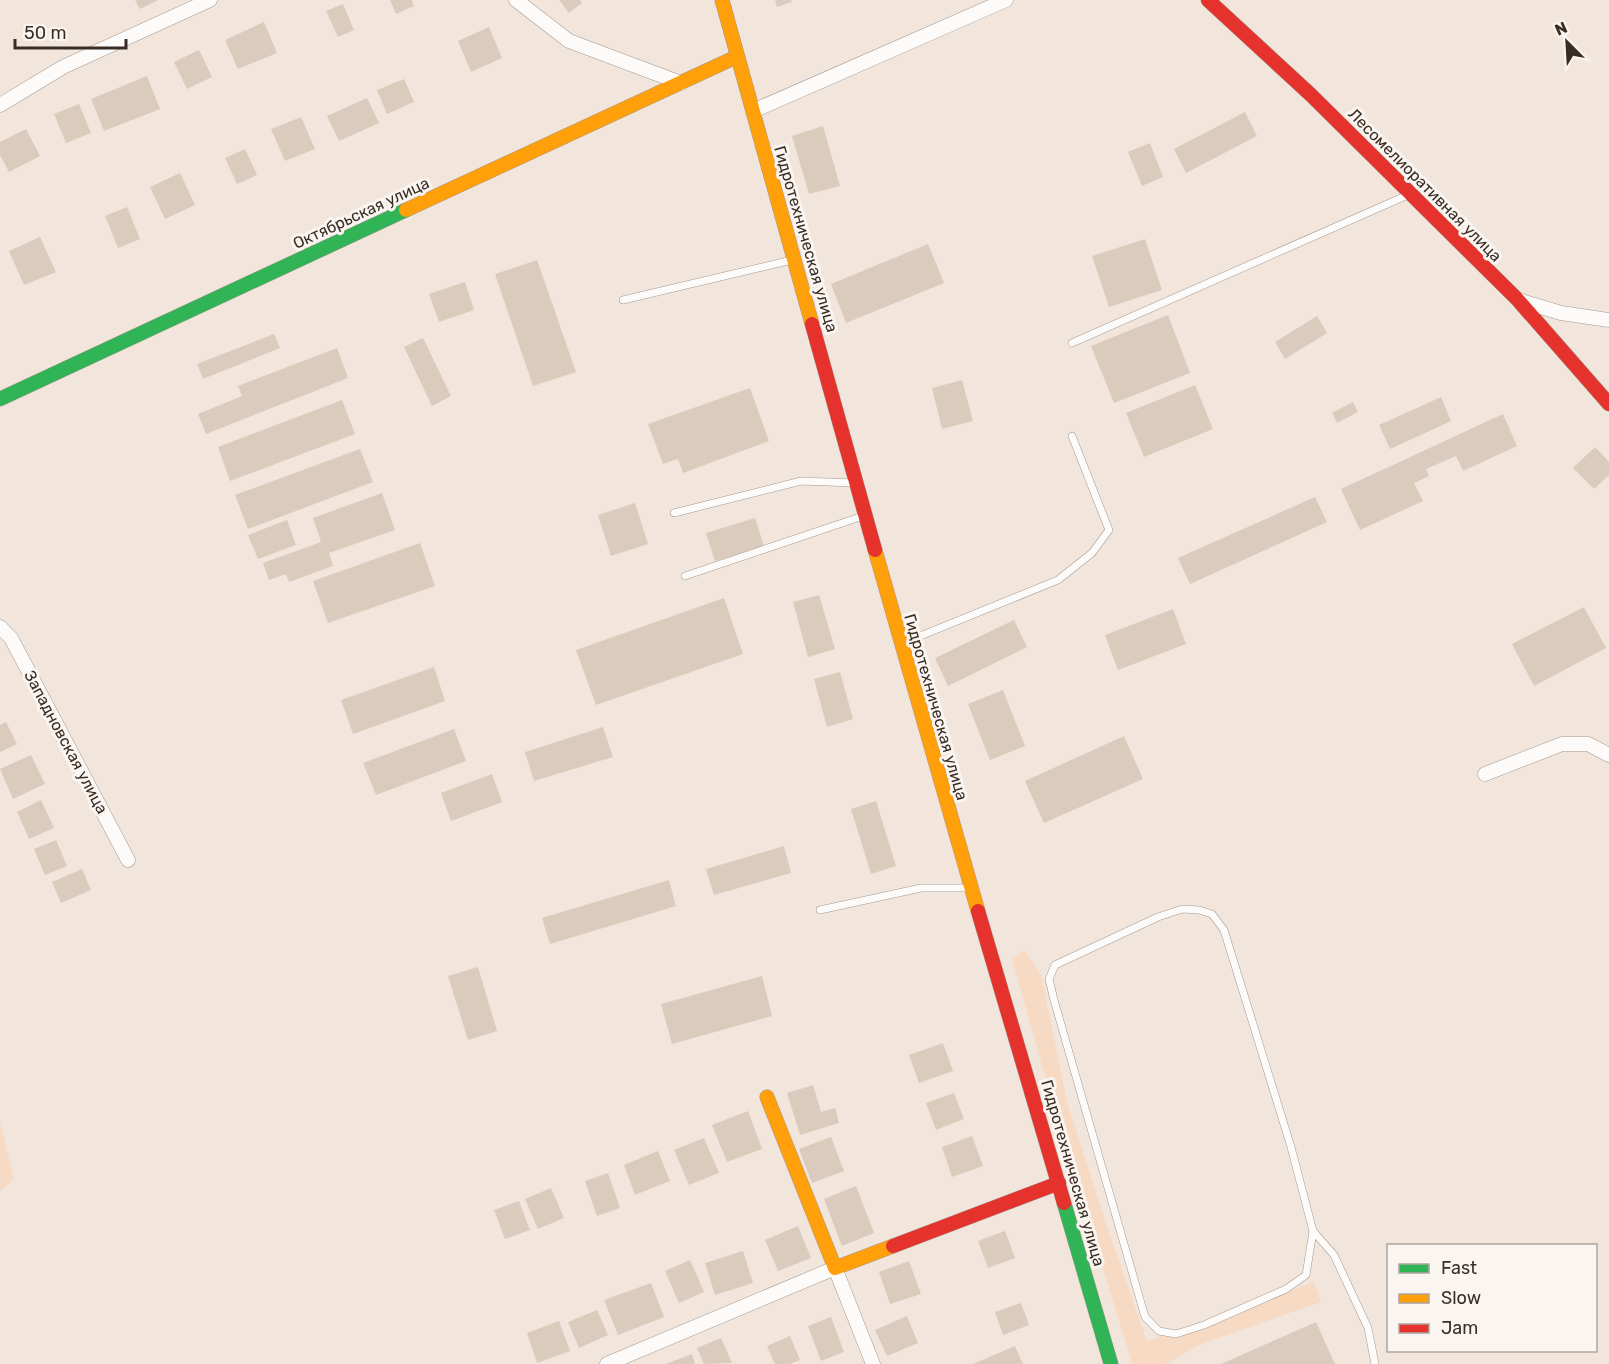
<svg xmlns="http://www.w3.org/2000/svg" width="1609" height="1364" font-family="Rubik,sans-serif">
<rect width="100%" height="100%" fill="#f2e5db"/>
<!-- green -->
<g fill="#f6dac4">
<path d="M 1025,950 L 1041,975 L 1067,1102 L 1109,1232 L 1147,1341 L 1314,1282 L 1321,1302 L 1199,1345 L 1166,1364 L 1132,1364 L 1052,1101 L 1012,959 Z"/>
<path d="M 0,1122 L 14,1179 L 0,1191 Z"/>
</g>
<!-- building -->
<g fill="#dacbbd">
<path d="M 135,0 L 158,0 L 140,9 Z"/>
<path d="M 390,0 L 412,0 L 414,6 L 396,14 Z"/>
<path d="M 559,0 L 580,0 L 582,3 L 569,13 Z"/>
<path d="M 775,0 L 791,0 L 792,2 L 777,7 Z"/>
<path d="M 343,4 L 354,30 L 338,37 L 326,11 Z"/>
<path d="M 264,22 L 277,53 L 238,69 L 225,40 Z"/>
<path d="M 489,27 L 502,58 L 471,72 L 458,41 Z"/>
<path d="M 199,50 L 212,77 L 187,89 L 174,62 Z"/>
<path d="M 147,76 L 160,109 L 104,131 L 91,99 Z"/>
<path d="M 404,79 L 414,102 L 387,114 L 377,90 Z"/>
<path d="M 367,98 L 379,123 L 339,141 L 327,116 Z"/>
<path d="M 79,104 L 91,133 L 66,143 L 54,114 Z"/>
<path d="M 1245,112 L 1257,136 L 1186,173 L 1174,149 Z"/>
<path d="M 301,117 L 315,149 L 285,161 L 271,129 Z"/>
<path d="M 823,126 L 840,186 L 809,194 L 792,136 Z"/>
<path d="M 26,129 L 40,156 L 9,172 L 0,155 L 0,142 Z"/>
<path d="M 1150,143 L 1163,177 L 1142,186 L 1128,152 Z"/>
<path d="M 245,149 L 257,175 L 237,184 L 225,158 Z"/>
<path d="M 180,173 L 195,205 L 165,219 L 150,187 Z"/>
<path d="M 127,207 L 140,239 L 118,248 L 105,216 Z"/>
<path d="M 40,237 L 56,272 L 24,285 L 9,251 Z"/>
<path d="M 1145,239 L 1162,290 L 1109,307 L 1092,256 Z"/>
<path d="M 928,244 L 944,283 L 846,323 L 831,284 Z"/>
<path d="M 537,260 L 576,372 L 533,386 L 495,274 Z"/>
<path d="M 465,282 L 474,310 L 439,322 L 429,294 Z"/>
<path d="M 1168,315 L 1190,373 L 1114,403 L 1091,346 Z"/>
<path d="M 1317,316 L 1327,333 L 1285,359 L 1275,342 Z"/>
<path d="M 274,334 L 280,348 L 203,379 L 197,364 Z"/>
<path d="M 423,338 L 451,396 L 432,406 L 404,347 Z"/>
<path d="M 337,348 L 348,378 L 206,434 L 198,414 L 242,396 L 238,386 Z"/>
<path d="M 962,380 L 973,421 L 942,429 L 932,388 Z"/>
<path d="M 1195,385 L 1213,429 L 1144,457 L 1126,413 Z"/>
<path d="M 750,388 L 769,441 L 683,473 L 678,459 L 663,464 L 648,424 Z"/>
<path d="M 1441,397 L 1451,421 L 1390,449 L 1379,425 Z"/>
<path d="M 342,400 L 355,434 L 230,481 L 218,447 Z"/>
<path d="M 1353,402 L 1358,412 L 1337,423 L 1332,413 Z"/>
<path d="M 1503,414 L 1517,446 L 1463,471 L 1456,456 L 1426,469 L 1429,476 L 1414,483 L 1423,501 L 1360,530 L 1341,489 Z"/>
<path d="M 1595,447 L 1609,462 L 1609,475 L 1594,489 L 1573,468 Z"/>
<path d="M 360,449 L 373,482 L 248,529 L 235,495 Z"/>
<path d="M 382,493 L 395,530 L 329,553 L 333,566 L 289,582 L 286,574 L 269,580 L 263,563 L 321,542 L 313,518 Z"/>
<path d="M 1315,497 L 1327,522 L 1190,584 L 1178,558 Z"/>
<path d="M 635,503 L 648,544 L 611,556 L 598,515 Z"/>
<path d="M 755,518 L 764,546 L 715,561 L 706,533 Z"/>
<path d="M 287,520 L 296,545 L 258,559 L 248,535 Z"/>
<path d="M 420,543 L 435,586 L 328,623 L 313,581 Z"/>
<path d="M 819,595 L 835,649 L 808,657 L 793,602 Z"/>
<path d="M 724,598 L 743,654 L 596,705 L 576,650 Z"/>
<path d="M 1584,607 L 1606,648 L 1534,686 L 1512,644 Z"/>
<path d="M 1173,609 L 1186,644 L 1118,670 L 1105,635 Z"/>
<path d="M 1014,620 L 1027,647 L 948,686 L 935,658 Z"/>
<path d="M 434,667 L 445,701 L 353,734 L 341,700 Z"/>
<path d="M 840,672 L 853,719 L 827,727 L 814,679 Z"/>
<path d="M 1003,690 L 1025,746 L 990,760 L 968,704 Z"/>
<path d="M 6,722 L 17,744 L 0,752 L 0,725 Z"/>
<path d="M 603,727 L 613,757 L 534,781 L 525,752 Z"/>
<path d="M 454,729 L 466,761 L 376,795 L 363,763 Z"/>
<path d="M 1124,736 L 1143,779 L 1044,823 L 1025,781 Z"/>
<path d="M 31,755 L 45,784 L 13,799 L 0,769 Z"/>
<path d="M 492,774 L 502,802 L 451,821 L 441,793 Z"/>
<path d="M 41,800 L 54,828 L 29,839 L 17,812 Z"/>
<path d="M 876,801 L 896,866 L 871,874 L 851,809 Z"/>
<path d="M 56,840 L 67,866 L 45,875 L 34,849 Z"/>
<path d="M 784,846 L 791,873 L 714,895 L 706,869 Z"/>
<path d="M 82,869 L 91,890 L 61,903 L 52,882 Z"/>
<path d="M 669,880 L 676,906 L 550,944 L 542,918 Z"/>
<path d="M 478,967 L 497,1031 L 468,1040 L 448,976 Z"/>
<path d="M 762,976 L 772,1016 L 672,1044 L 661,1004 Z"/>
<path d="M 943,1043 L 953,1071 L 919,1083 L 909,1055 Z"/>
<path d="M 813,1085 L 821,1112 L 835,1108 L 839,1123 L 800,1135 L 787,1093 Z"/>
<path d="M 954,1093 L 964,1119 L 936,1130 L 926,1103 Z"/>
<path d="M 748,1111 L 762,1149 L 727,1162 L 712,1125 Z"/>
<path d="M 972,1136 L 983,1166 L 952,1177 L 942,1147 Z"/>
<path d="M 831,1137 L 844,1171 L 812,1183 L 799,1149 Z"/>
<path d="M 704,1138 L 719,1173 L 689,1185 L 674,1150 Z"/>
<path d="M 658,1151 L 670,1181 L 635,1195 L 624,1165 Z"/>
<path d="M 608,1173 L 620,1208 L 597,1216 L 585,1181 Z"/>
<path d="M 856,1186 L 874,1233 L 842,1246 L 824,1199 Z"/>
<path d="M 551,1188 L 564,1218 L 538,1229 L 525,1199 Z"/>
<path d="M 519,1201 L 530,1230 L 505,1239 L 494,1210 Z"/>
<path d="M 798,1226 L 811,1258 L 778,1271 L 765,1240 Z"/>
<path d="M 1005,1231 L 1015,1258 L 988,1268 L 978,1241 Z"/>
<path d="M 743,1251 L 753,1283 L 715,1295 L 705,1263 Z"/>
<path d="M 690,1260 L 704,1292 L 679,1303 L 665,1271 Z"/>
<path d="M 909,1261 L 921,1294 L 890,1304 L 879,1272 Z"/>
<path d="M 651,1283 L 664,1317 L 618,1335 L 604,1300 Z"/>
<path d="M 1021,1303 L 1029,1325 L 1003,1335 L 995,1312 Z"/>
<path d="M 597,1310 L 608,1335 L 579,1348 L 568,1322 Z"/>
<path d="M 907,1316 L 918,1343 L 887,1356 L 875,1330 Z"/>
<path d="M 831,1317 L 844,1352 L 821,1361 L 808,1326 Z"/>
<path d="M 559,1321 L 570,1351 L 537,1363 L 527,1333 Z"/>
<path d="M 1316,1322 L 1335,1364 L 1221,1364 Z"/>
<path d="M 790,1336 L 800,1360 L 790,1364 L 775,1364 L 767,1346 Z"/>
<path d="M 721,1338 L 732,1363 L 704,1364 L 697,1348 Z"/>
<path d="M 1015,1346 L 1023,1364 L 973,1364 Z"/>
<path d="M 692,1354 L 695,1364 L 666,1364 Z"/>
</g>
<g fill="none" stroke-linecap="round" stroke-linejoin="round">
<defs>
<g id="lane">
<path d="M 623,300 L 792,260"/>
<path d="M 1072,343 L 1410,194"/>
<path d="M 674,513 L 801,481 L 854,483"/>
<path d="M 685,576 L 863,516"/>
<path d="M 903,643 L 1058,580 L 1092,553 L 1109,530 L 1072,436"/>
<path d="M 820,910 L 921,888 L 969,888"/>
<path d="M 1313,1231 L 1306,1275 L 1286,1289 L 1204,1325 L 1176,1334 L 1159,1331 L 1145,1317 L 1054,1000 L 1049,979 L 1055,965 L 1158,917 L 1182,909 L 1199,910 L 1212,914 L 1224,930 L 1291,1147 L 1313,1231 L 1334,1255 L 1368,1328 L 1375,1364"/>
</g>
<g id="street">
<path d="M 516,0 L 569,41 L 681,83"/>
<path d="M 0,105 L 63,67 L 210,0"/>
<path d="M 753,111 L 1006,0"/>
<path d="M 1518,300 L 1561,313 L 1609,320"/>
<path d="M 0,627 L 11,638 L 128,860"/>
<path d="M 1485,774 L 1562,744 L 1588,744 L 1609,755"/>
<path d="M 607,1364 L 835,1268 L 873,1364"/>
</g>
<g id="fast">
<path d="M 0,399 L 406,210"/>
<path d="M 1064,1203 L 1111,1364"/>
</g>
<g id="slow">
<path d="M 722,0 L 812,324"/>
<path d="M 406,210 L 736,57"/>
<path d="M 875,550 L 978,911"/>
<path d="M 767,1097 L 835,1268 L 893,1246"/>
</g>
<g id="jam">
<path d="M 1208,0 L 1311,95 L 1517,299 L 1609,404"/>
<path d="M 812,324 L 875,550"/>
<path d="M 978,911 L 1064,1203"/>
<path d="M 893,1246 L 1059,1183"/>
</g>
</defs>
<!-- lane casing -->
<use href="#lane" stroke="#a39991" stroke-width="8"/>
<!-- street casing -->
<use href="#street" stroke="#a39991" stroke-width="15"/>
<!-- fast casing -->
<use href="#fast" stroke="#a39991" stroke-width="15"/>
<!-- slow casing -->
<use href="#slow" stroke="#a39991" stroke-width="15"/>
<!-- jam casing -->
<use href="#jam" stroke="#a39991" stroke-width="15"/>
<!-- lane -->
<use href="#lane" stroke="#fdfbfa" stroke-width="7"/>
<!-- street -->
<use href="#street" stroke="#fdfbfa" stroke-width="14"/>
<!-- fast -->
<use href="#fast" stroke="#30b455" stroke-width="14"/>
<!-- slow -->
<use href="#slow" stroke="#ff9f0a" stroke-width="14"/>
<!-- jam -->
<use href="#jam" stroke="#e5322d" stroke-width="14"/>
</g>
<g text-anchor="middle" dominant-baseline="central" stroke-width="6" stroke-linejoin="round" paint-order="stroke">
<!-- street labels -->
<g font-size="16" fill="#382d25" stroke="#fbf5f1">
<text transform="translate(1425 185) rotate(45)">Лесомелиоративная улица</text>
<text transform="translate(361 213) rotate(-25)">Октябрьская улица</text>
<text transform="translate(806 239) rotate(74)">Гидротехническая улица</text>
<text transform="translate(936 707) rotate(74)">Гидротехническая улица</text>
<text transform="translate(66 742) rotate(62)">Западновская улица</text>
<text transform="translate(1073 1173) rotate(74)">Гидротехническая улица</text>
</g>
</g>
<!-- legend -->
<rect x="1387" y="1244" width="210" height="108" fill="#fbf5f1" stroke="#ada59f" stroke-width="1.5"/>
<rect x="1399" y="1264" width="30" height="9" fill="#30b455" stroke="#ada59f" stroke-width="1.5"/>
<text x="1441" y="1274" font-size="18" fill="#382d25">Fast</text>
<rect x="1399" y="1294" width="30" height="9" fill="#ff9f0a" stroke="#ada59f" stroke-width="1.5"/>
<text x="1441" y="1304" font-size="18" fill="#382d25">Slow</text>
<rect x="1399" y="1324" width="30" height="9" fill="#e5322d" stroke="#ada59f" stroke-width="1.5"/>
<text x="1441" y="1334" font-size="18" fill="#382d25">Jam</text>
<!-- north arrow -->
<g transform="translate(1567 42) rotate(336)" stroke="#fbf5f1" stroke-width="4.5" paint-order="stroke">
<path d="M0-4.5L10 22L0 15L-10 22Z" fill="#382d25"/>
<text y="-9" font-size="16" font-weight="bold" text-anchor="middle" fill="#382d25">N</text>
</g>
<!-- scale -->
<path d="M15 39v9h111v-9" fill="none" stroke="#382d25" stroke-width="3"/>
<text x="24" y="39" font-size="18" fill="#382d25" stroke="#fbf5f1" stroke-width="4.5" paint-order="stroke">50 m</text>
</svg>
